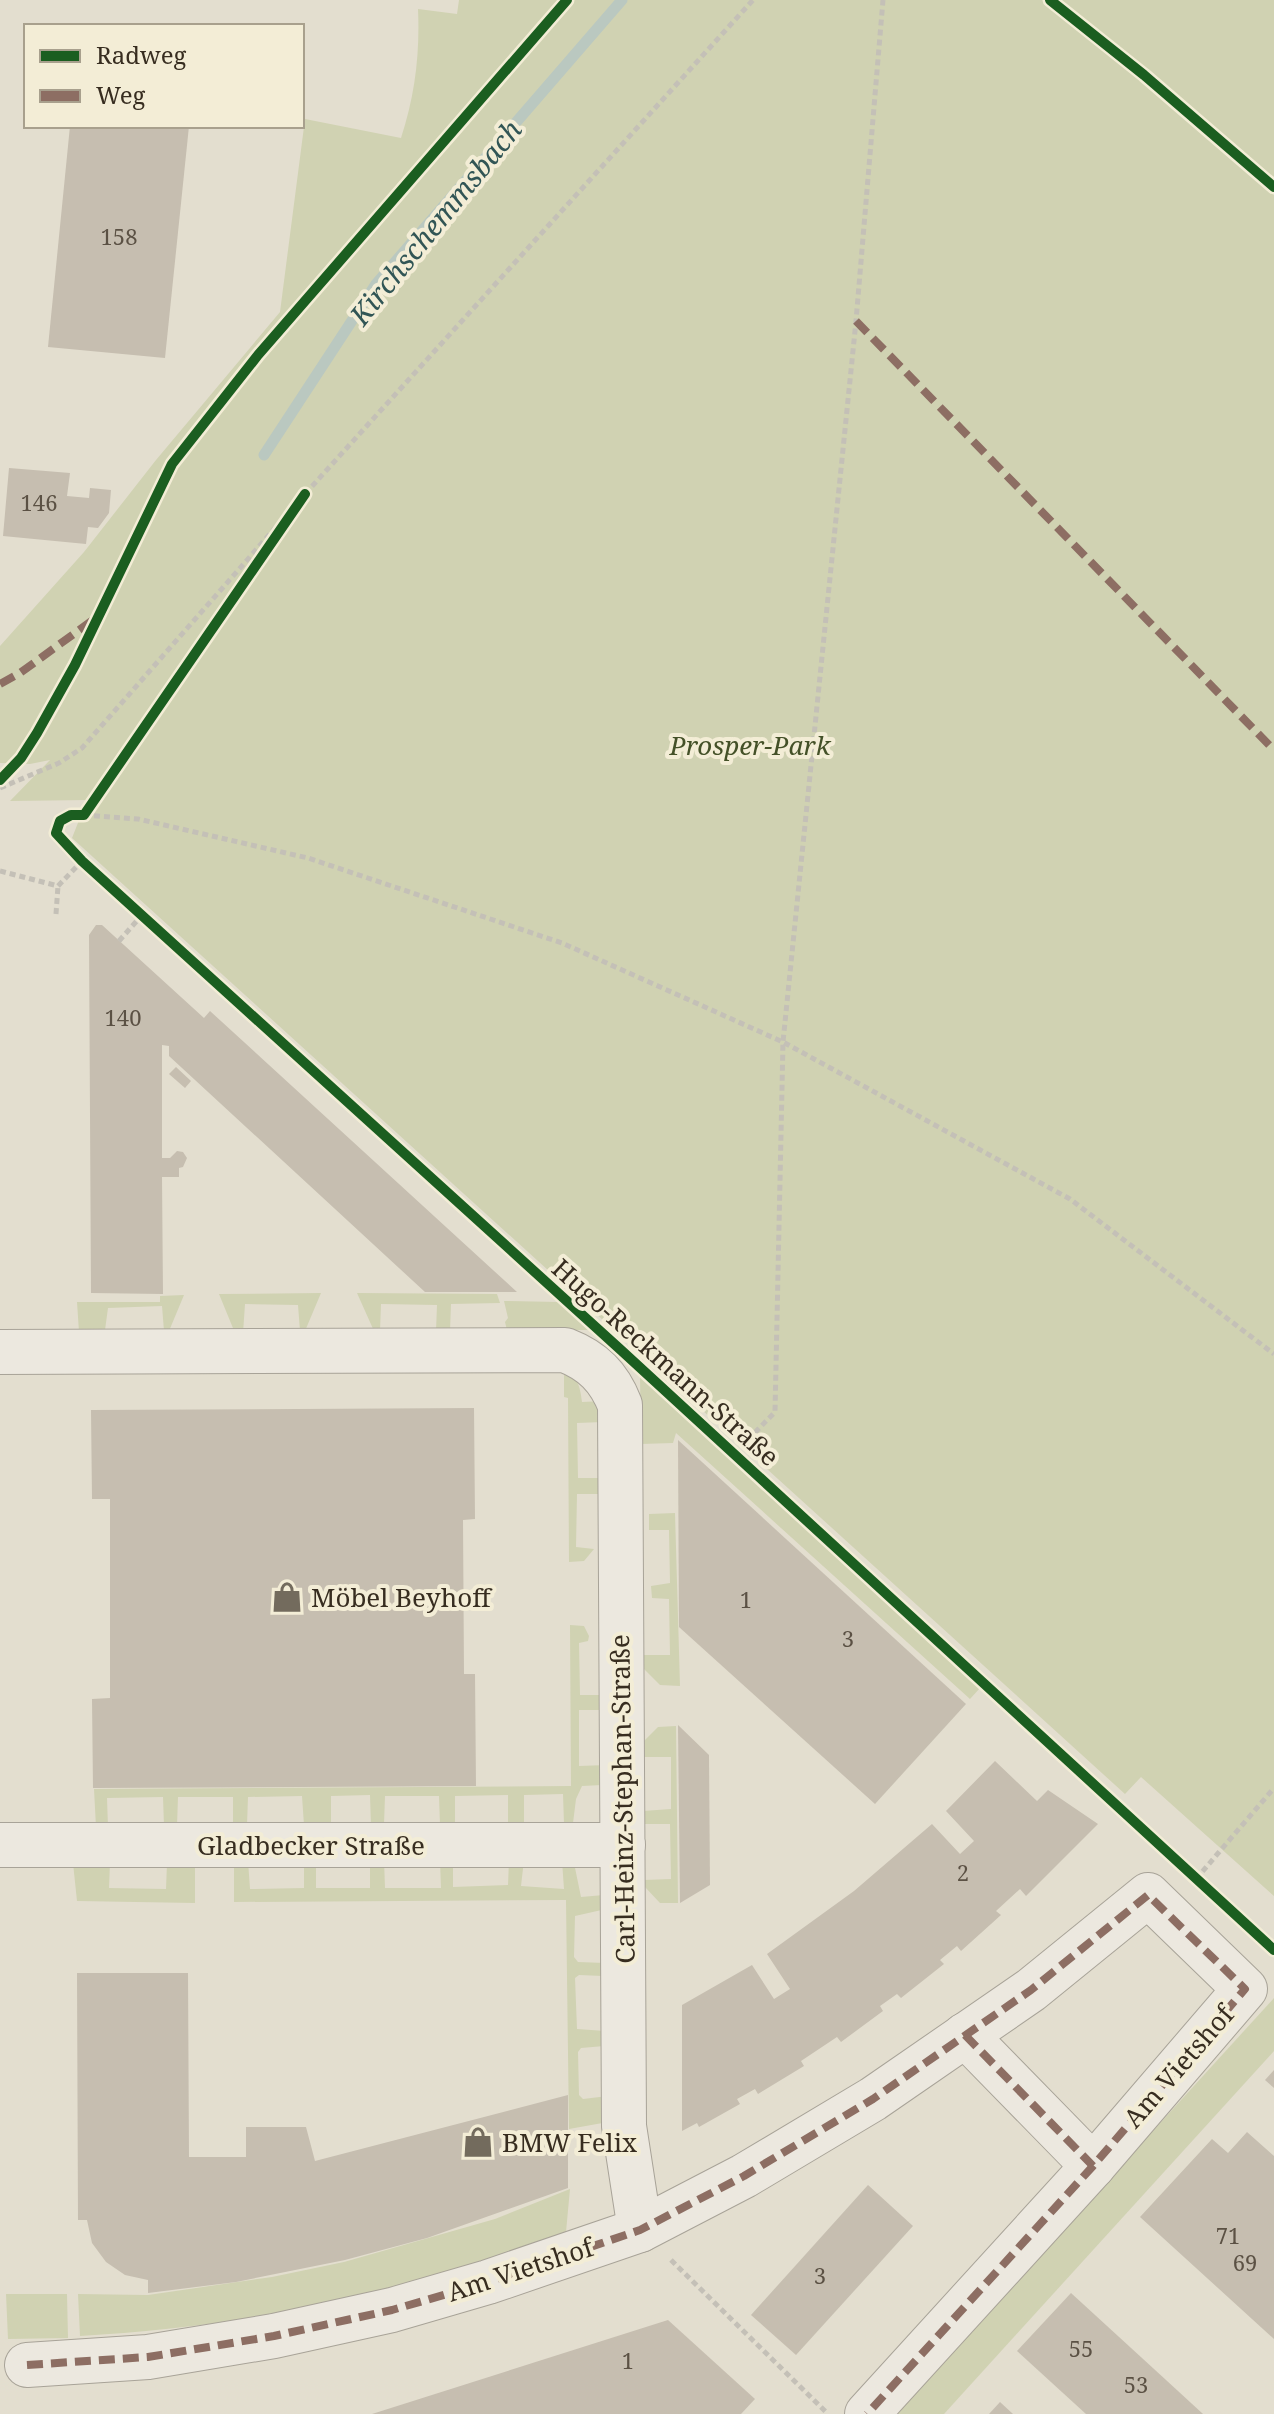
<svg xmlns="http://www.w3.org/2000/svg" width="1274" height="2414" font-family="'Noto Serif',serif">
<rect width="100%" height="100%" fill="#e3decf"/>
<!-- green -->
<g fill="#d0d2b2">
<path d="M 459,0 L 1274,0 L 1274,1896 L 1141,1777 L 1125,1794 L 72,838 L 87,800 L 10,801 L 50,760 L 30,764 L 0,763 L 0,646 L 84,552 L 156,460 L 280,312 L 305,119 L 401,138 C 415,95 420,54 418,9 L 457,14 Z"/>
<path d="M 321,1293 L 305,1331 L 300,1331 L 298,1305 L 245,1304 L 243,1333 L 235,1333 L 219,1294 Z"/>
<path d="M 357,1293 L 497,1294 L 500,1303 L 451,1304 L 450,1331 L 436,1331 L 437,1305 L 381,1304 L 380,1331 L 374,1331 Z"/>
<path d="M 184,1295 L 169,1331 L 164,1331 L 162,1306 L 108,1308 L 105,1330 L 79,1332 L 77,1302 L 160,1302 L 160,1296 Z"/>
<path d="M 504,1301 L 559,1302 L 589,1330 L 507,1330 L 505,1322 L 508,1318 Z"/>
<path d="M 564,1365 C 577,1377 580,1385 582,1402 L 603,1401 L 603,1422 L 577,1423 L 578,1478 L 604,1478 L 605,1494 L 577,1494 L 576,1547 L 594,1549 L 584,1561 L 569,1562 L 568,1398 L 564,1397 Z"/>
<path d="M 640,1377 L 980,1688 L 970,1699 L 676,1433 L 673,1443 L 641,1444 Z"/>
<path d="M 675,1513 L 680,1686 L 660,1685 L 643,1668 L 644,1655 L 670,1655 L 669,1599 L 652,1598 L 651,1586 L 670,1583 L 669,1530 L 649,1530 L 649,1514 Z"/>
<path d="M 570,1625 L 584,1626 L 589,1636 L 588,1641 L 579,1643 L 580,1695 L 603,1695 L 603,1710 L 579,1710 L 579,1766 L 607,1765 L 602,1785 L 582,1786 L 576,1799 L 573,1823 L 564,1824 L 563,1794 L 524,1795 L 524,1824 L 508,1824 L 508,1795 L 455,1796 L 455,1825 L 440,1825 L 439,1796 L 385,1796 L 384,1824 L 371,1826 L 370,1795 L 331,1796 L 331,1825 L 304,1825 L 302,1796 L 248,1797 L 247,1825 L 233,1825 L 233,1797 L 178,1797 L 177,1826 L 164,1826 L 163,1797 L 107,1798 L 108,1827 L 96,1827 L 94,1789 L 571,1786 Z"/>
<path d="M 676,1726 L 678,1903 L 660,1903 L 645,1887 L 644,1880 L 671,1879 L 670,1824 L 643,1824 L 643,1811 L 671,1809 L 671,1757 L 644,1757 L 642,1743 L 658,1727 Z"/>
<path d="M 195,1860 L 195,1903 L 77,1901 L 73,1863 L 110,1863 L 109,1888 L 166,1889 L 167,1863 Z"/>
<path d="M 384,1860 L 385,1888 L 441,1888 L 440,1860 L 453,1860 L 453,1887 L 508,1885 L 509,1860 L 524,1860 L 521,1886 L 564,1889 L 562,1861 L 574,1863 L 581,1897 L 604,1895 L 606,1909 L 575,1916 L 574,1957 L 578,1962 L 605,1963 L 603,1976 L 579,1975 L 575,1978 L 577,2029 L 605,2031 L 604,2046 L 581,2048 L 578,2052 L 579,2095 L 583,2099 L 608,2096 L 608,2122 L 569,2129 L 566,1900 L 234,1902 L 234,1861 L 248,1861 L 250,1889 L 304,1888 L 304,1863 L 316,1863 L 316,1888 L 370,1888 L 370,1861 Z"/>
<path d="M 1274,1998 L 1274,2051 L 944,2414 L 895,2414 Z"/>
<path d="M 570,2189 L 566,2232 C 524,2247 482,2264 440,2276 C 323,2310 201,2329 80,2336 L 78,2294 L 148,2295 L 272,2277 L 344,2262 L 495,2219 Z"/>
<path d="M 6,2294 L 67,2294 L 68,2338 L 8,2339 Z"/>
</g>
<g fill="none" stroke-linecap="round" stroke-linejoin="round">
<!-- stream -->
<path stroke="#bac8c0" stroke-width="11" d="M 264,455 L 376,284 L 622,0"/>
</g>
<!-- building -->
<g fill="#c6beb0">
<path d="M 70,126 L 189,126 L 165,358 L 48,347 Z"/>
<path d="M 9,468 L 70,473 L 67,496 L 89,498 L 90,488 L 111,490 L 109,513 L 98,528 L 88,527 L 86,544 L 3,536 Z"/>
<path d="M 96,925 L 102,925 L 204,1018 L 210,1011 L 517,1292 L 425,1292 L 169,1056 L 169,1046 L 162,1045 L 162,1158 L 170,1158 L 177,1151 L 183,1152 L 187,1158 L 183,1167 L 179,1168 L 179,1177 L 162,1177 L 163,1294 L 91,1293 L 89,935 Z"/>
<path d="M 176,1067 L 191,1081 L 185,1088 L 169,1074 Z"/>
<path d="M 474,1408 L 475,1519 L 463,1520 L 464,1674 L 475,1674 L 476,1786 L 93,1788 L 92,1699 L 110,1698 L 110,1499 L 92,1499 L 91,1410 Z"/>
<path d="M 678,1440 L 966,1704 L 875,1804 L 679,1627 Z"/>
<path d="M 678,1725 L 709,1755 L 710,1885 L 680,1903 Z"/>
<path d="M 995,1761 L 1037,1801 L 1048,1790 L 1098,1824 L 1026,1896 L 1020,1889 L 996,1911 L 1001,1915 L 961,1951 L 957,1946 L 940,1960 L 944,1964 L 901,1998 L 897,1994 L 880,2006 L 883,2011 L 841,2042 L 837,2037 L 801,2061 L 804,2066 L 758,2094 L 755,2089 L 737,2099 L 740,2104 L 699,2127 L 697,2123 L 682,2131 L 682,2005 L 752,1965 L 774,1999 L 790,1989 L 767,1954 L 854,1891 L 932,1824 L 960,1854 L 974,1841 L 946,1811 Z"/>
<path d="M 77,1973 L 188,1973 L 189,2157 L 246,2157 L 246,2127 L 306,2127 L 315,2161 L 568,2095 L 568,2188 L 427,2238 L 345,2260 L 236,2282 L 148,2293 L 148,2280 L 125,2275 L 106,2262 L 92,2243 L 87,2220 L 78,2220 Z"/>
<path d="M 1274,2070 L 1274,2088 L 1265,2080 Z"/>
<path d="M 1247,2132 L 1274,2156 L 1274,2339 L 1140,2217 L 1212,2139 L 1228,2153 Z"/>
<path d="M 868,2185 L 913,2226 L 796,2355 L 751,2315 Z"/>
<path d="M 1071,2293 L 1166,2380 L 1203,2414 L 1086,2414 L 1017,2351 Z"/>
<path d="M 668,2320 L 755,2399 L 741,2414 L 372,2414 Z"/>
<path d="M 1000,2402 L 1013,2414 L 989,2414 Z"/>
</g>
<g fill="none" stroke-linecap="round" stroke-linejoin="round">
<defs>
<g id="minor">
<path d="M 0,1352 L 565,1350 C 593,1361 609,1377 620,1405 L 624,2126 L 640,2230"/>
<path d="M 0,1845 L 623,1845"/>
<path d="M 965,2035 L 1093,2166"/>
<path d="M 27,2365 L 148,2357 L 274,2336 L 392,2310 L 488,2282 L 640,2230 L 744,2176 L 873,2099 L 1031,1990 L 1148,1895 L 1245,1989 L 1093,2166 L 867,2414"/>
</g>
</defs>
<!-- minor casing -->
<use href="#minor" stroke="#a8a398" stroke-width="46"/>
<!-- path -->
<g stroke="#c4c0b7" stroke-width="5" stroke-dasharray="6 4" stroke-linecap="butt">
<path d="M 0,788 L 59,763 L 82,748 L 305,494 L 753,0"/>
<path d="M 84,815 L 138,819 L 308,858 L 562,943 L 783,1042 L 1070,1199 L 1274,1354"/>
<path d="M 0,871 L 58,886 L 82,861"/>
<path d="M 56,914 L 58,886"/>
<path d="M 119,941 L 142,915"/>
<path d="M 734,1454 L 775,1412 L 783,1042 L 856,321 L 883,0"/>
<path d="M 1196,1879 L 1274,1788"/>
<path d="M 671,2260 L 827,2413"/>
</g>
<!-- minor -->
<use href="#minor" stroke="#ece8df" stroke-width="44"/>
<!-- quiet -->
<g stroke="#8d6e63" stroke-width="8" stroke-dasharray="16 8" stroke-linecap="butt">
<path d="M 856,321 L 1274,750"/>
<path d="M 0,684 L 20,673 L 93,620"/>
<path d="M 965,2035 L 1093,2166"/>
<path d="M 27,2365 L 148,2357 L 274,2336 L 392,2310 L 488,2282 L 640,2230 L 744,2176 L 873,2099 L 1031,1990 L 1148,1895 L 1245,1989 L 1093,2166 L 867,2414"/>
</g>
<defs>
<g id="cycleway">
<path d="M 1050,0 L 1144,75 L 1274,187"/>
<path d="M 305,494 L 84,815 L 71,815 L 60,821 L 56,833 L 82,861 L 622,1351 L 1274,1950"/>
<path d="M 0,780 L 21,758 L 37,733 L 75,665 L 172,464 L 258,355 L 567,0"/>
</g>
</defs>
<!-- cycleway casing -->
<use href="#cycleway" stroke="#f3edd6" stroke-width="15"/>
<!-- cycleway -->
<use href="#cycleway" stroke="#1b5e20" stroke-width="10"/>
</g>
<!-- icons -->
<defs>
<symbol id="shop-bare" viewBox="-9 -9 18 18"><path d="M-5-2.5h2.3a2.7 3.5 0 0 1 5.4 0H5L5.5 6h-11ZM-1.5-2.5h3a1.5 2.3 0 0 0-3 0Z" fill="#736b5d" stroke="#f3edd6" stroke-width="2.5" paint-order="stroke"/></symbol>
</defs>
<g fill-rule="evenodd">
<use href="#shop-bare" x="265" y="1575" width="44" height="44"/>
<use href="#shop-bare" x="456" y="2120" width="44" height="44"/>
</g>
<g text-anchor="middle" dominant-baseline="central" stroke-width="8" stroke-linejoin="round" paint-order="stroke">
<!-- number labels -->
<g font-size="22" fill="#5b5144">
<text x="119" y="236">158</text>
<text x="39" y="502">146</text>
<text x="123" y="1017">140</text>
<text x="746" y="1599">1</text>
<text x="848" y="1638">3</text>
<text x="963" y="1872">2</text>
<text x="1228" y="2235">71</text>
<text x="1245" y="2262">69</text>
<text x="820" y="2275">3</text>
<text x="1081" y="2348">55</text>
<text x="628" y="2360">1</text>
<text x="1136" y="2384">53</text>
</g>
<!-- park labels -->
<g font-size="26" font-style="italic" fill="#445128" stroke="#f3edd6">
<text x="750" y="745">Prosper-Park</text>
</g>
<!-- street labels -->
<g font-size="26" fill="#372d20" stroke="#f3edd6">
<text transform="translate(666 1362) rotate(42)">Hugo-Reckmann-Straße</text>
<text transform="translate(622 1799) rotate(-91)">Carl-Heinz-Stephan-Straße</text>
<text x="311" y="1845">Gladbecker Straße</text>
<text transform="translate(1178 2066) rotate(-49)">Am Vietshof</text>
<text transform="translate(520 2269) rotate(-18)">Am Vietshof</text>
</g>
<!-- poi labels -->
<g font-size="26" fill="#372d20" stroke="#f3edd6" text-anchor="start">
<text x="311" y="1597">Möbel Beyhoff</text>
<text x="502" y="2142">BMW Felix</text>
</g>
<!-- water labels -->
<g font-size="28" font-style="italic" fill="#315555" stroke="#f3edd6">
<text transform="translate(435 222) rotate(-51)">Kirchschemmsbach</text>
</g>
</g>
<!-- legend -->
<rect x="24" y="24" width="280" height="104" fill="#f3edd6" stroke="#a8a08d" stroke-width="2"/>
<rect x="40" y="50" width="40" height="12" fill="#1b5e20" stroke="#a8a08d" stroke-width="2"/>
<text x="96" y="64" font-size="24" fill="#372d20">Radweg</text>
<rect x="40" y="90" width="40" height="12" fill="#8d6e63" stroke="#a8a08d" stroke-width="2"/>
<text x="96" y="104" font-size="24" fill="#372d20">Weg</text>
</svg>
